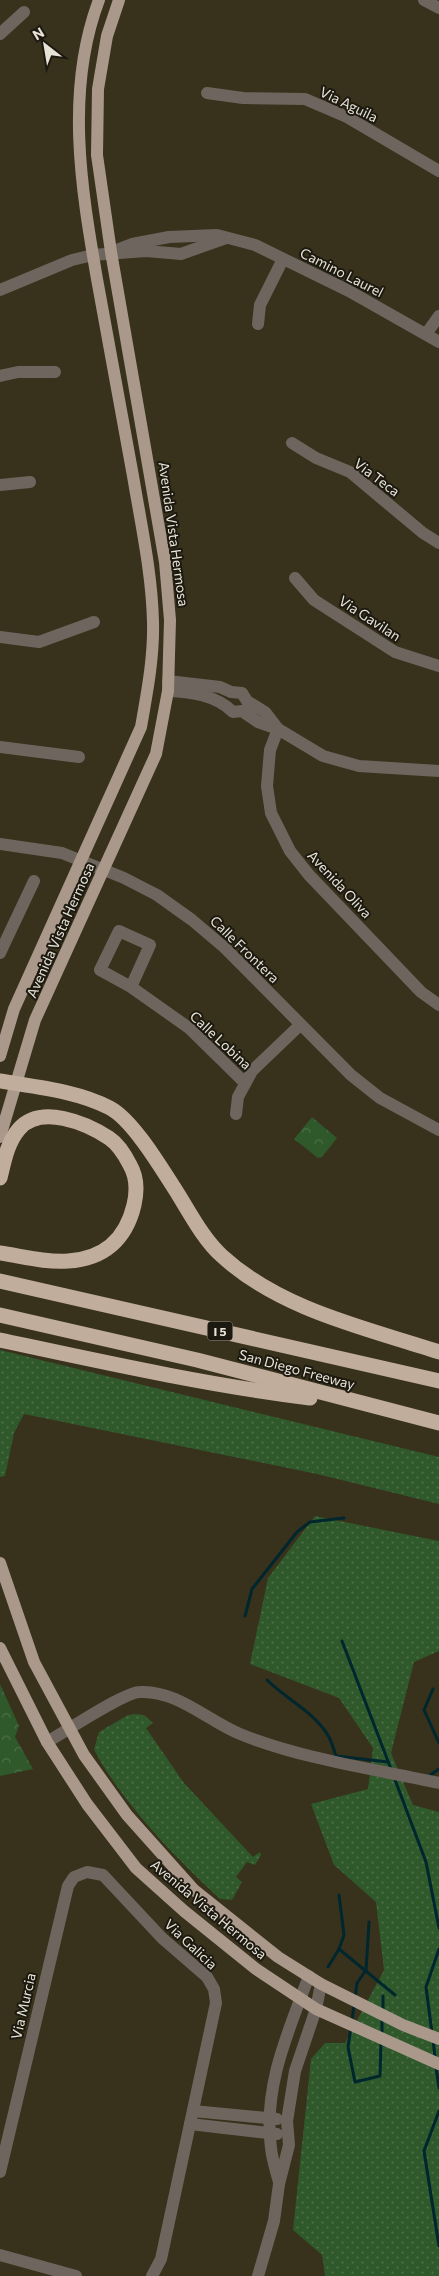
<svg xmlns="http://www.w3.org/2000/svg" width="439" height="2276" font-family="Commissioner,sans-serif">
<defs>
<pattern id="grass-dots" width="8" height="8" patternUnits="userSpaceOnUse" patternTransform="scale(1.25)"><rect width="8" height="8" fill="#2f582b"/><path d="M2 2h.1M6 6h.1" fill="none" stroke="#4d7049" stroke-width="1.8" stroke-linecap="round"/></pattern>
<pattern id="park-crowns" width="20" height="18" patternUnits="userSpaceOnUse" patternTransform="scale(1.25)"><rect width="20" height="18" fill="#2f582b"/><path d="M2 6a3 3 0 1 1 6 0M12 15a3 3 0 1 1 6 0" fill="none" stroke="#4d7049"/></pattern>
</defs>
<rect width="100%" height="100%" fill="#38311c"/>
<!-- grass -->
<g fill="url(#grass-dots)">
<path d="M 0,1350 L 439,1457 L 439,1504 L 317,1474 L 24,1414 L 14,1433 L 5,1476 L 0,1477 Z"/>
<path d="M 315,1516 L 439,1541 L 439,1651 L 414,1662 L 391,1753 L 413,1805 L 439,1812 L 439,2276 L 325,2276 L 322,2255 L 293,2230 L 311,2059 L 325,2043 L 345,2043 L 384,1970 L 376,1902 L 334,1865 L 311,1804 L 368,1789 L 373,1748 L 339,1698 L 250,1664 L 268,1578 Z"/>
<path d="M 135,1714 L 144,1715 L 153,1723 L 146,1728 L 184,1783 L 253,1857 L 260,1852 L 261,1855 L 255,1865 L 247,1862 L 236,1877 L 242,1882 L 232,1900 L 220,1899 C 182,1864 146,1827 116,1785 C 108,1773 100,1762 94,1749 L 99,1732 L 128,1715 Z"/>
</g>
<!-- park -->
<g fill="url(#park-crowns)">
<path d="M 312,1117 L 337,1138 L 322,1157 L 318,1158 L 294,1139 Z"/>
<path d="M 0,1684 L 19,1726 L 15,1737 L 33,1769 L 0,1776 Z"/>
</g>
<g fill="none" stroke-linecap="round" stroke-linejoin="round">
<!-- stream -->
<g stroke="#00262e" stroke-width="3">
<path d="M 245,1616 L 252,1589 L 297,1532 L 310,1522 L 344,1518"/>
<path d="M 342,1641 L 391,1769"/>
<path d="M 267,1680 C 286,1699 316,1713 329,1737 C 332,1743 334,1750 336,1756 L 388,1762"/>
<path d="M 433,1689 L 424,1710 L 439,1743"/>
<path d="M 429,1776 L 439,1769"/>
<path d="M 394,1777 L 426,1862 L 439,1928"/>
<path d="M 339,1949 L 395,1995"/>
<path d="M 328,1967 L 339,1949 L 344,1935 L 339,1895"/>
<path d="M 355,1998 L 357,1983 L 366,1970 L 369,1922"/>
<path d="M 383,2010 L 383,1996"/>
<path d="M 352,2021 L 354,2005"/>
<path d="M 351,2027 L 348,2047 L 355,2082 L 380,2076 L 381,2041"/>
<path d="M 432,2033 L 426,1987 L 439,1949"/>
<path d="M 382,2035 L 382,2019"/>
<path d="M 433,2039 L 435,2058"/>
<path d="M 436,2067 L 439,2088"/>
<path d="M 439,2111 L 424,2151 L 439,2246"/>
</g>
<!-- minor -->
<g stroke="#6e665e" stroke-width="12">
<path d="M 424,0 L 439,8"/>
<path d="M 0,34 L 24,12"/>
<path d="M 207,93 L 243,98 L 305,99 L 347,117 L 439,171"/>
<path d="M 111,252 L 132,244 L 169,237 L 217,235 L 255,245 L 349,291 L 439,342"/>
<path d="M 0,290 L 72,260 L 93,255 L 146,251 L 181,254 L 226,238"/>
<path d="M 258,324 L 260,305 L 283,259"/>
<path d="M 426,334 L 439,316"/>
<path d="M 0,376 L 18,372 L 55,372"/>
<path d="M 292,443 L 316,458 L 350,472 L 423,533 L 439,543"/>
<path d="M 0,485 L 30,482"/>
<path d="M 295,578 L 314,600 L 395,652 L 439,666"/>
<path d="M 0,637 L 39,642 L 94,622"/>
<path d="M 168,681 L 220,687 L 231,692 L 242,693 L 247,701 L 265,712 L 278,729"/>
<path d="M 168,691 C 191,692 216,695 233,712 L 242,711 L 258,722 L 278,729 L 323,756 L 359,766 L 439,771"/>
<path d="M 278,729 L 270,750 L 267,786 L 271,813 L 290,851 L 309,875 L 421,992 L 439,1005"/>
<path d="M 0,747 L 79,757"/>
<path d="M 0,844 L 62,853 L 124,878 L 157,895 L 192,920 L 225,948 L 351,1075 L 380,1098 L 439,1130"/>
<path d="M 0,953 L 34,881"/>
<path d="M 131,987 L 150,945 L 119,931 L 100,970 L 131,987 L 189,1028 L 245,1083"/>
<path d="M 236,1114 L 238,1097 L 252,1071 L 300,1025"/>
<path d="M 47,1742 C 65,1732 124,1692 140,1692 C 177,1690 208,1721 240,1734 C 302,1759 374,1769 439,1783"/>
<path d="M 193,2111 L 277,2119"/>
<path d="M 190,2124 L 277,2134"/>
<path d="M 0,2172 L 68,1886 L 74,1877 L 87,1872 L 103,1875 L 162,1938 L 207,1977 L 214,1989 L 216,2003 L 161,2259 L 152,2276"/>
<path d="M 279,2182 C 276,2171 272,2159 271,2148 C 263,2087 288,2032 309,1976"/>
<path d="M 0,2255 L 76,2276"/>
<path d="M 258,2276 L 274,2221 L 279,2184 L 289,2145 L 287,2121 L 295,2071 L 316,2009 L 321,1984"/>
</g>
<!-- major -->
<g stroke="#aa998a" stroke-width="12">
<path d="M 0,1056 L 14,1009 L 141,727 C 147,693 154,657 153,622 C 152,574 141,524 133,476 C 121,411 109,345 97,279 C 81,187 65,90 99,0"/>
<path d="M 0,1137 L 35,1020 L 156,754 L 168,691 L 170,620 L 165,562 L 111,252 L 97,155 L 98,89 L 107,36 L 119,0"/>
<path d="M 0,1563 L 34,1662 L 84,1755 L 127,1815 L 194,1890 L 278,1957 L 321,1984 L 403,2025 L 439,2039"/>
<path d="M 0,1648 L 47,1742 L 87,1804 L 136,1868 L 184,1911 L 256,1969 L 316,2009 L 439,2064"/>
</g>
<!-- highway -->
<g stroke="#c1ad9b" stroke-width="15">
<path d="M 0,1081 C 36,1087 78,1091 110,1108 C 134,1121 163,1171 178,1194 C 191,1215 204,1240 222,1256 C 281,1310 366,1328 439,1352"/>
<path d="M 0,1178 C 4,1162 7,1143 19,1129 C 41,1104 86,1123 109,1138 C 118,1144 125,1155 130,1165 C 137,1177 137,1192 134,1205 C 126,1239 104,1259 68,1261 C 46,1263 21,1256 0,1253"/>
<path d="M 0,1281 L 439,1381"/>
<path d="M 0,1315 L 197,1360 L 439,1423"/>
<path d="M 0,1340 C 103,1362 206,1385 310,1398"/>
</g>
</g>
<g text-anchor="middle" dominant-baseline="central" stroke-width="4" stroke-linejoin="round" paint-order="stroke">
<!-- shield labels -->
<rect fill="#1c1910" stroke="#aba69b" stroke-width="1" x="207.5" y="1321.5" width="25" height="19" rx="4"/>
<g font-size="12" font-weight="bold" fill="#e8e3d7">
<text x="220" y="1331">I 5</text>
</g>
<!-- street labels -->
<g font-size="14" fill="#e8e3d7" stroke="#1c1910">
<text transform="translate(349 104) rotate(26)">Via Aguila</text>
<text transform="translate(342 272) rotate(27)">Camino Laurel</text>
<text transform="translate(377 477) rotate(37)">Via Teca</text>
<text transform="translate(174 534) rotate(82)">Avenida Vista Hermosa</text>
<text transform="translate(370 618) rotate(33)">Via Gavilan</text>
<text transform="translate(340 884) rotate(47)">Avenida Oliva</text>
<text transform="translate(60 930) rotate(-66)">Avenida Vista Hermosa</text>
<text transform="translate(245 949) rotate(44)">Calle Frontera</text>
<text transform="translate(221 1040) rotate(43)">Calle Lobina</text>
<text transform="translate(297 1369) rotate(15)">San Diego Freeway</text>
<text transform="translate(209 1909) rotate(40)">Avenida Vista Hermosa</text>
<text transform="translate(191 1944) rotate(43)">Via Galicia</text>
<text transform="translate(23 2006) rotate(-77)">Via Murcia</text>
</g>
</g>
<!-- north arrow -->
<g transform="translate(45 45) rotate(329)" stroke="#1c1910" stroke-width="4" paint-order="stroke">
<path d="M0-4L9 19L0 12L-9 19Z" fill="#e8e3d7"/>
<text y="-8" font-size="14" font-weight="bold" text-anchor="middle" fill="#e8e3d7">N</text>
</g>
</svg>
